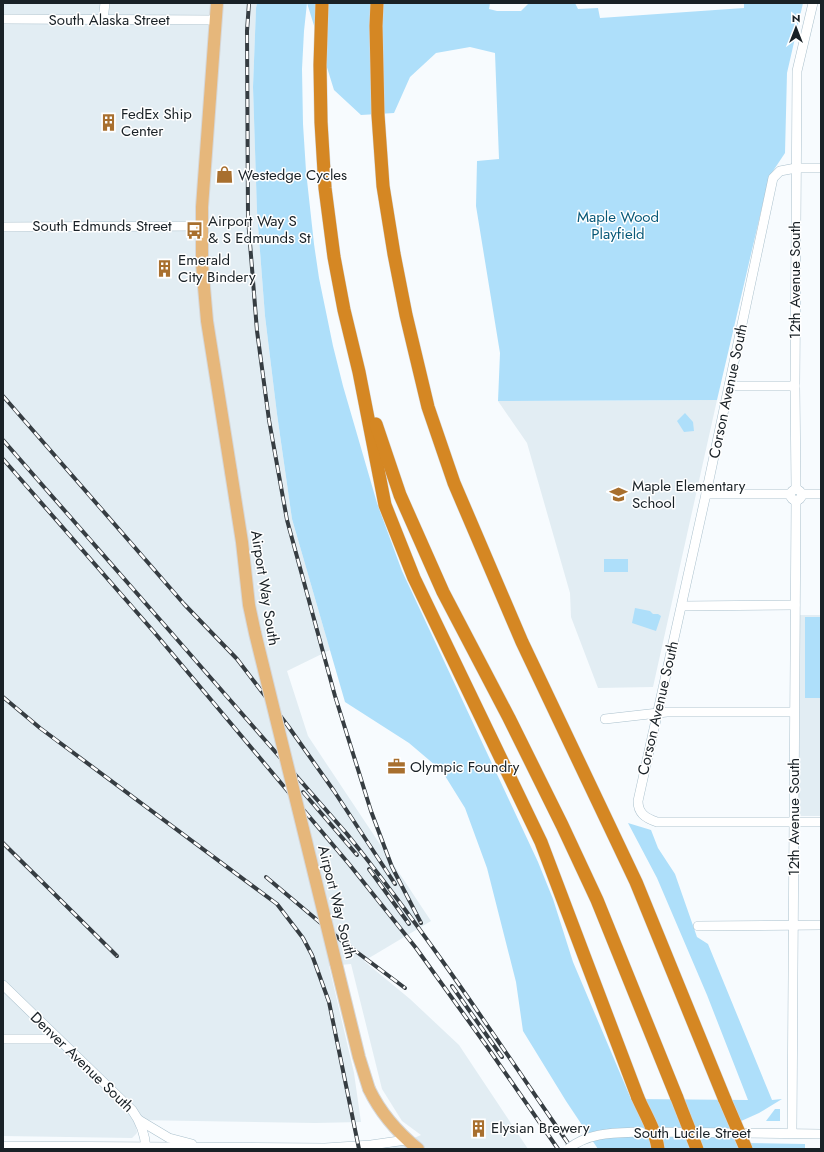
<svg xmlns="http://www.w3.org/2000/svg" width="824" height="1152" font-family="Jost,sans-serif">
<rect width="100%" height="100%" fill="#f7fbfe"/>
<!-- built -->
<g fill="#e2edf3">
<path d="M 3,3 L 257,3 L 256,8 L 253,87 L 257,212 L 265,316 L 277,414 L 292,519 L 330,650 L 287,671 L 308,736 L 431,921 L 364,961 L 410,999 L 459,1045 L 528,1149 L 388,1149 L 421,1135 L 402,1121 L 382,1089 L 351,964 L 329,966 L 354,1073 L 361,1122 L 315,1123 L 134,1120 L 136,1126 L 137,1133 L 132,1138 L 3,1136 Z"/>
<path d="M 717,400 L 653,687 L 598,688 L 571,617 L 570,593 L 527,443 L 498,401 Z"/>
<path d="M 800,615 L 821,615 L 821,816 L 799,816 Z"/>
</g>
<!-- green -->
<g fill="#aedffa">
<path d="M 257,3 L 490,3 L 489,9 L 497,11 L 521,11 L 529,3 L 575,3 L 578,9 L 598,8 L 600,18 L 744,8 L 744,3 L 803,3 L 787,73 L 785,153 L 769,177 L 717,400 L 498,401 L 500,353 L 476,206 L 477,161 L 499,159 L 495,53 L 470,47 L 436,53 L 410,77 L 394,113 L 361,115 L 334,90 L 307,3 L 304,31 L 302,69 L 303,124 L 306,171 L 314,244 L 319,278 L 333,346 L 343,386 L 377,503 L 402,571 L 538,862 L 553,899 L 573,962 L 631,1099 L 748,1100 L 707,995 L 657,878 L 628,823 L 651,830 L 658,848 L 675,874 L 697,937 L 708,944 L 772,1100 L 782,1099 L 759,1113 L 739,1122 L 740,1143 L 805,1144 L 805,1149 L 598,1149 L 566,1101 L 523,1031 L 516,982 L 487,868 L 465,808 L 442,771 L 409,743 L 345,702 L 292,519 L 277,414 L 265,316 L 257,212 L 253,87 L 256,8 Z"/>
<path d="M 685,413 L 693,422 L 694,431 L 684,432 L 677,421 Z"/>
<rect x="604" y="559" width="24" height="13"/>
<path d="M 635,608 L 650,611 L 653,614 L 658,614 L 661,616 L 656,631 L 632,623 Z"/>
<rect x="805" y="617" width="16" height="81"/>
<path d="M 775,1109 L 780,1109 L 780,1121 L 766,1121 Z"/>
</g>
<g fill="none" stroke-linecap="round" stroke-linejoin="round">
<defs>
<g id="minor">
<path d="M 3,19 L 216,20"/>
<path d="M 103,20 L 105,3"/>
<path d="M 821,168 L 796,168 L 780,171 L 773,178 L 706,494 L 638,801 C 638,813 645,818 657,822 L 821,822"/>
<path d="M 3,227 L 201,226"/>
<path d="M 729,386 L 795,386"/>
<path d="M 796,489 L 795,386 L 797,71 L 813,3"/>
<circle cx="796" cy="495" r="5.5"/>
<path d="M 706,494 L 790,494"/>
<path d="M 802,494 L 821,494"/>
<path d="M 682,606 L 795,605"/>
<path d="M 605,719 L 667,712 L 794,712"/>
<path d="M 698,926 L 821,925"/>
<path d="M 3,985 L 132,1110 C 141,1122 145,1133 146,1149"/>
<path d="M 3,1039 L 57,1039"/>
<path d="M 139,1120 L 169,1138 L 192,1144"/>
<path d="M 648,1132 L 821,1134"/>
<path d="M 792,1133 L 796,500"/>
<path d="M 3,1146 L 325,1148 L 371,1145 L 406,1140"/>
</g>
<g id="major">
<path d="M 217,3 L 202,207 L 202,264 L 207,321 L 231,472"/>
<path d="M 369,1089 C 381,1114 397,1132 418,1149"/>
</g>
<g id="highway">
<path d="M 322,3 L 320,65 L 321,122 L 325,188 L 334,257 L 344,310 L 359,372 L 385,505 L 414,578 L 541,842 L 638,1098"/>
<path d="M 377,3 L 376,26 L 378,115 L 383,186 L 394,254 L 406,315 L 428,407 L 454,483 L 522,642 L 636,882 L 725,1100"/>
<path d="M 376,424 L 400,495 L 443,592 L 509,718 L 562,825 L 597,900 L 677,1098"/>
</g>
</defs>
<!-- minor casing -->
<use href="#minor" stroke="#abc1cd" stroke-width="10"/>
<!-- major casing -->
<use href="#major" stroke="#d6d7d8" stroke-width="14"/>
<!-- highway casing -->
<use href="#highway" stroke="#d6d7d8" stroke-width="14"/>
<!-- minor -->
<use href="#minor" stroke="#fff" stroke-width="9"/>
<!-- major -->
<use href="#major" stroke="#e6b77b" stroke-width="12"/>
<!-- highway -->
<use href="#highway" stroke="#d58723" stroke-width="13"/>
<defs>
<g id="rail">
<path d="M 249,3 L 247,31 L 248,218 L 257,331 L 269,420 L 287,520 L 335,696 L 371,811 L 392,867 L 421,923"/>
<path d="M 3,396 L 184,604 L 237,659 L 288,726 L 334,791 L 395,884"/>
<path d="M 3,440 L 347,834 C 428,935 499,1043 572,1149"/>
<path d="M 3,459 L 154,632 L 349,864 L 416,948 L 488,1048 L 558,1149"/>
<path d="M 3,697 L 40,728 L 277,904 L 303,938 L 312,955 L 329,1002 L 359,1149"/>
<path d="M 303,792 L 357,855"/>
<path d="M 3,843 L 117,956"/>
<path d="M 369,869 L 409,924"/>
<path d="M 266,877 L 342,941 L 405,988"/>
<path d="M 452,986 L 502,1057"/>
</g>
</defs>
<!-- rail casing -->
<use href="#rail" stroke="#363d42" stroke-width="4"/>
<!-- rail -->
<use href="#rail" stroke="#fff" stroke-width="2.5" stroke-dasharray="8" stroke-linecap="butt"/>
<defs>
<path id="minor-bridge" d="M 568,1149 C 589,1132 614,1133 641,1132"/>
<path id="major-bridge" d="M 231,472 L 242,542 L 249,605 L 255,633 L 359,1057 L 369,1089"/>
<g id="highway-bridge">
<path d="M 638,1098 C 645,1114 656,1131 658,1149"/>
<path d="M 677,1098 L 697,1149"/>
<path d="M 725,1100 L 746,1149"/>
</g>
</defs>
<!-- minor-bridge casing -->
<use href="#minor-bridge" stroke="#abc1cd" stroke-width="10" stroke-linecap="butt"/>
<!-- major-bridge casing -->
<use href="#major-bridge" stroke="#d6d7d8" stroke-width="14" stroke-linecap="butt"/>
<!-- highway-bridge casing -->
<use href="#highway-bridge" stroke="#d6d7d8" stroke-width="14" stroke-linecap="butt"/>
<!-- minor-bridge -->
<use href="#minor-bridge" stroke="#fff" stroke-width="9"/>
<!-- major-bridge -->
<use href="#major-bridge" stroke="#e6b77b" stroke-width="12"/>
<!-- highway-bridge -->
<use href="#highway-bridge" stroke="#d58723" stroke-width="13"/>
</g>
<!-- icons -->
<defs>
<symbol id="building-bare" viewBox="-9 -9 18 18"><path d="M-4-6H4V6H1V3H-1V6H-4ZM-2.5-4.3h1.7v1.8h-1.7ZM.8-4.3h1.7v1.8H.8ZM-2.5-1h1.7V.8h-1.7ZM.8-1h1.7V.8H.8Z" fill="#a86f2e" stroke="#fff" stroke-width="2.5" paint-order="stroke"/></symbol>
<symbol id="shop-bare" viewBox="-9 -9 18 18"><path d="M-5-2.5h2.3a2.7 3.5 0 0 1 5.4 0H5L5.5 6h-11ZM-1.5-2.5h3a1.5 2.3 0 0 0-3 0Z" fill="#a86f2e" stroke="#fff" stroke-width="2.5" paint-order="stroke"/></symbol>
<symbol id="bus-bare" viewBox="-9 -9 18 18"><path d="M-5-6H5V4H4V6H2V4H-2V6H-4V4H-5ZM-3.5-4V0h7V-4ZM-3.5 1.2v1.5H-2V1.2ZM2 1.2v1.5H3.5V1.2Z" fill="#a86f2e" stroke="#fff" stroke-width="2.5" paint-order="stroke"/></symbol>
<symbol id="school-bare" viewBox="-9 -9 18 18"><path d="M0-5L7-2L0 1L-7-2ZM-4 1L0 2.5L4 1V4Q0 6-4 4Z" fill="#a86f2e" stroke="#fff" stroke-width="2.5" paint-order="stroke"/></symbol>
<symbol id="office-bare" viewBox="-9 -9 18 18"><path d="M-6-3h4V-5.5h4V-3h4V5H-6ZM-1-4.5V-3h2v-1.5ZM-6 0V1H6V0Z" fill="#a86f2e" stroke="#fff" stroke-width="2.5" paint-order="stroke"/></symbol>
</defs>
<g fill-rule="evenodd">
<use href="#building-bare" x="96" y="110" width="25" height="25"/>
<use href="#shop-bare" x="212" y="162" width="25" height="25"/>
<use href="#bus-bare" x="182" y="218" width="25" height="25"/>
<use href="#building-bare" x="152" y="256" width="25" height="25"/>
<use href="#school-bare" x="606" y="482" width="25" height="25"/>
<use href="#office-bare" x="384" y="754" width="25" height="25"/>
<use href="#building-bare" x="466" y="1116" width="25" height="25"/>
</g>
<g text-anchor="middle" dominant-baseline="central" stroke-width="3" stroke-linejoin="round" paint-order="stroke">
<!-- street labels -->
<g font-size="15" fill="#192126" stroke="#fff">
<text x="109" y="20">South Alaska Street</text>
<text x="102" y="226">South Edmunds Street</text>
<text transform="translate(795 280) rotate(-90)">12th Avenue South</text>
<text transform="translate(728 391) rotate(-78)">Corson Avenue South</text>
<text transform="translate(265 588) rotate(81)">Airport Way South</text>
<text transform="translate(658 708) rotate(-77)">Corson Avenue South</text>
<text transform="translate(794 817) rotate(-90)">12th Avenue South</text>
<text transform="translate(337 902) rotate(76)">Airport Way South</text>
<text transform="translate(82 1062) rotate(44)">Denver Avenue South</text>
<text x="692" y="1133">South Lucile Street</text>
</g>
<!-- poi labels -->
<g font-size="15" fill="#192126" stroke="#fff" text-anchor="start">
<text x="121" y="114">FedEx Ship<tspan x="121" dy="17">Center</tspan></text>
<text x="238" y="175">Westedge Cycles</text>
<text x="208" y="221">Airport Way S<tspan x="208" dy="17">&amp; S Edmunds St</tspan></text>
<text x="178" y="260">Emerald<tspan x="178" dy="17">City Bindery</tspan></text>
<text x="632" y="486">Maple Elementary<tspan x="632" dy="17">School</tspan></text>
<text x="410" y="767">Olympic Foundry</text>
<text x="491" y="1128">Elysian Brewery</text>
</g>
<!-- park labels -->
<g font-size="15" fill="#075878" stroke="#fff">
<text x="618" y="217">Maple Wood<tspan x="618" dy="17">Playfield</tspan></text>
</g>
</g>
<!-- border -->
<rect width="824" height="1152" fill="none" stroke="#192126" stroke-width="8"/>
<!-- north arrow -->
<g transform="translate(796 28)" stroke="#ffffff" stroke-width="3" paint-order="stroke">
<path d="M0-3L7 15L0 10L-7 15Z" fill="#192126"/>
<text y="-6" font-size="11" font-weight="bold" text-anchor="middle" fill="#192126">N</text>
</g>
</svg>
